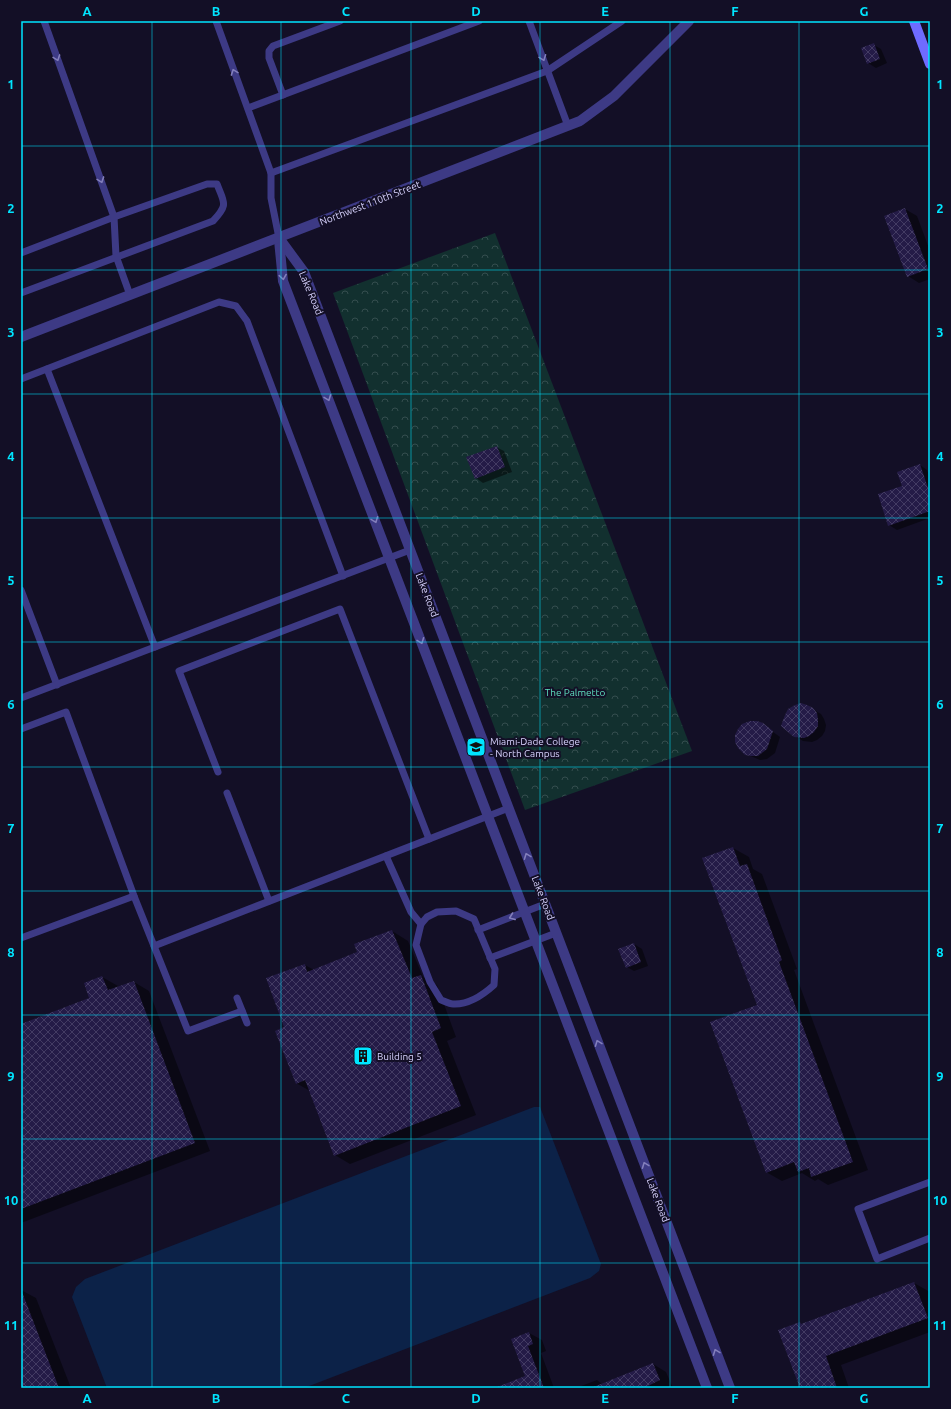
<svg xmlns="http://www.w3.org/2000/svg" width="951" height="1409" font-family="Ubuntu,sans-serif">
<defs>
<pattern id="forest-crowns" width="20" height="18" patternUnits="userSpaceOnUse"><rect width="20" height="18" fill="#12302f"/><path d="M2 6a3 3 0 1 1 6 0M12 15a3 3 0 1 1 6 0" fill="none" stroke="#344d4e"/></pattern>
<pattern id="building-cross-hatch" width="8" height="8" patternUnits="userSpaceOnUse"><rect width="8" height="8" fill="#241b47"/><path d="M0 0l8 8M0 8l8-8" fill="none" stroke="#433b63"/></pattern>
</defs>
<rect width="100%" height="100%" fill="#130f26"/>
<!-- forest -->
<path fill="url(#forest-crowns)" d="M 495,233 L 692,751 L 525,810 L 333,293 Z"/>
<!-- water -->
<path fill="#0c2248" d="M 534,1107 L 540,1107 L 601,1264 L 599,1271 L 590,1278 L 304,1388 L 107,1388 L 72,1297 L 76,1287 L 85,1279 Z"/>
<!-- shadow -->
<g fill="#0007">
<path d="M 874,45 L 881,49 L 887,63 L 876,68 L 868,63 Z"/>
<path d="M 905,209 L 917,216 L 930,251 L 930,279 L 919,283 L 908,276 Z"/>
<path d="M 496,447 L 504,451 L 512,472 L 483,483 L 476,478 Z"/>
<path d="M 920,465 L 927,470 L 930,478 L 930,518 L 897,530 L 889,525 Z"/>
<path d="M 807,706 L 821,714 L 824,719 L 826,725 L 825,731 L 822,736 L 817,740 L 812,742 L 803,741 L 795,736 Z"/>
<path d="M 762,724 L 780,737 L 775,753 L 767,759 L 760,760 L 746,754 Z"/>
<path d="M 733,848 L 749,857 L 753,869 L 762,874 L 797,969 L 794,970 L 868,1170 L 828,1185 L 818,1179 L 815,1181 L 802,1173 L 782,1181 L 766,1172 L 758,1006 Z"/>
<path d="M 392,931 L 408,941 L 423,977 L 437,985 L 456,1037 L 447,1041 L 476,1115 L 350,1164 L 335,1155 L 310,1091 L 296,1083 L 285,1028 L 305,965 L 314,970 L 358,953 Z"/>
<path d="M 634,944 L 642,949 L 648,966 L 634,971 L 627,967 Z"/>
<path d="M 102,977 L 118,986 L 119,988 L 134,982 L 149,991 L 210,1151 L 21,1223 L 21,1025 L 90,998 Z"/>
<path d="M 914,1283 L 930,1292 L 930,1332 L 841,1365 L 849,1388 L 801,1388 L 802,1325 Z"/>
<path d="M 21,1290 L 36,1298 L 71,1388 L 21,1388 Z"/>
<path d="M 529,1333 L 542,1340 L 546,1351 L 541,1353 L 554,1388 L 497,1388 L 526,1377 L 512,1339 Z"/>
<path d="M 653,1364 L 666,1372 L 673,1388 L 576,1388 L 597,1380 L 602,1384 Z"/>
</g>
<!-- building -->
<g fill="url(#building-cross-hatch)">
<path d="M 874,43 L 880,59 L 867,64 L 861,48 Z"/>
<path d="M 905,208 L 928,269 L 907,277 L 884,216 Z"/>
<path d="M 497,446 L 505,467 L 475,479 L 466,457 Z"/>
<path d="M 920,464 L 930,494 L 930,511 L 888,526 L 878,494 L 902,486 L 897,472 Z"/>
<path d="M 801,703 L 807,705 L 813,708 L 817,713 L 818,720 L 818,726 L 814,732 L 809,736 L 804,738 L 794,737 L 781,726 L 785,715 L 788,709 L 795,705 Z"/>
<path d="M 750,721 L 757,721 L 763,723 L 773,731 L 767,749 L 758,756 L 751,756 L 745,755 L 738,748 L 735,742 L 735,735 L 738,729 L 742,724 Z"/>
<path d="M 733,847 L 740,866 L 747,864 L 782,960 L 779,962 L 853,1162 L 811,1177 L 809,1168 L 798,1172 L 794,1162 L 766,1173 L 710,1022 L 757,1005 L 702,858 Z"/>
<path d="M 392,930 L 412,978 L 421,975 L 441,1028 L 432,1032 L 461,1106 L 334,1156 L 305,1080 L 296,1084 L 275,1031 L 284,1027 L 266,978 L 305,964 L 307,972 L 357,952 L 354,944 Z"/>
<path d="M 634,943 L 641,962 L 626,968 L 618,949 Z"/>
<path d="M 102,976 L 108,990 L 134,981 L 195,1143 L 21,1209 L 21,1024 L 89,998 L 84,983 Z"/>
<path d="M 914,1282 L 928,1318 L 826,1356 L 837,1388 L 800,1388 L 778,1330 L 800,1322 L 801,1324 Z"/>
<path d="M 21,1292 L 22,1292 L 59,1388 L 21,1388 Z"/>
<path d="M 529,1332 L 533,1344 L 528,1346 L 544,1388 L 497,1388 L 497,1387 L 525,1376 L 511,1339 Z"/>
<path d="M 653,1363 L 660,1380 L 644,1388 L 591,1388 Z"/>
</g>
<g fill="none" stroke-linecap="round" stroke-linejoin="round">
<!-- service -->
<g stroke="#3d3a85" stroke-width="7">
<path d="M 216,21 L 271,173 L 271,198 L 279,238"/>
<path d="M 529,21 L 568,126"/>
<path d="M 283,95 L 269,58 L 269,51 L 273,46 L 340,21"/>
<path d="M 248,108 L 479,21"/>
<path d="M 271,173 L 547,71 L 622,21"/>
<path d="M 21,253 L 114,217 L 116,256 L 130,295"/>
<path d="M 21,293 L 213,221 C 229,204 224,203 217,184 L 207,184 L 114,217 L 44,21"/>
<path d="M 47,369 L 155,647"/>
<path d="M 21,379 L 219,302 L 236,306 L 247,321 L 343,576"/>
<path d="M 21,590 L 57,685"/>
<path d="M 21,698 L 410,550"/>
<path d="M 21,729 L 66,712 L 134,896 L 188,1031 L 242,1011"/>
<path d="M 218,772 L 179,671 L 340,609 L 429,839"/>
<path d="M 227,793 L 269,901"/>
<path d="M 386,856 L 411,912 L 421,924"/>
<path d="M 456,911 L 474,919 L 495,969 L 494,985 C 483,995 469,1005 453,1004 C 449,1004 444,1001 441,1000 L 430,982 L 416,945 L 421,924 L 427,917 L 437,912 Z"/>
<path d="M 478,930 L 545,904"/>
<path d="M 21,938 L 134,896"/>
<path d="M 154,946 L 509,808"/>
<path d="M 490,958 L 556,933"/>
<path d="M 237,998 L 247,1023"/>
<path d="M 930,1182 L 858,1209 L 877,1259 L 930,1238"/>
</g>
<!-- minor -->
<g stroke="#3d3a85" stroke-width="10">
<path d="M 279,238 L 304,272 L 730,1388"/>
<path d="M 279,240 L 283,281 L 707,1388"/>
</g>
<!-- tertiary -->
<path stroke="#3d3a85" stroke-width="10" d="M 21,337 L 580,121 L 614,96 L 689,21"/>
<!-- secondary -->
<path stroke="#6f6bff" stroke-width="10" d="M 914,21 L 930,64"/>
</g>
<!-- one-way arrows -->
<defs><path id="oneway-chevron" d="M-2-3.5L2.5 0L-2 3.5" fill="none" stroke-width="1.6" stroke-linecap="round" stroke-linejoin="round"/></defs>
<g stroke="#837fbc">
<use href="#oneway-chevron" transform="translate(57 58) rotate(70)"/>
<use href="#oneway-chevron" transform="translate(543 58) rotate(69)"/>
<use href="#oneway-chevron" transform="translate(234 72) rotate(-110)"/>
<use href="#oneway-chevron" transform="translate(101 180) rotate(70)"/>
<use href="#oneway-chevron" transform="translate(283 277) rotate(81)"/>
<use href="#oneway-chevron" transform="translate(328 398) rotate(69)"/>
<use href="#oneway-chevron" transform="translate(375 520) rotate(69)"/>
<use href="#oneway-chevron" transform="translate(421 641) rotate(69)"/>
<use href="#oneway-chevron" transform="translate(527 856) rotate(-111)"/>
<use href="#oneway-chevron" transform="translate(512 917) rotate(159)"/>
<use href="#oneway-chevron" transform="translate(598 1043) rotate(-111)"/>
<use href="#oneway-chevron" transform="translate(645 1165) rotate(-111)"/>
<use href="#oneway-chevron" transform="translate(716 1352) rotate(-111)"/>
</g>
<!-- grid -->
<path fill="none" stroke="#00e5ff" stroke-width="1" stroke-opacity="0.55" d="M 152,21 L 152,1388M 281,21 L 281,1388M 411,21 L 411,1388M 540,21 L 540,1388M 670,21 L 670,1388M 799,21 L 799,1388M 21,146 L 930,146M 21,270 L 930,270M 21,394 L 930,394M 21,518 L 930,518M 21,642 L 930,642M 21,767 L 930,767M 21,891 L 930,891M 21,1015 L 930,1015M 21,1139 L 930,1139M 21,1263 L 930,1263"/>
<!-- icons -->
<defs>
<symbol id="university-square" viewBox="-11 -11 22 22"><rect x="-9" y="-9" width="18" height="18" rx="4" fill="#00e5ff" stroke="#130f26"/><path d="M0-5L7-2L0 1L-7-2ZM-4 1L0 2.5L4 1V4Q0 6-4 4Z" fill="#111"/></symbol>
<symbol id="building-square" viewBox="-11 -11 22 22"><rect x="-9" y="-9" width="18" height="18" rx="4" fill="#00e5ff" stroke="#130f26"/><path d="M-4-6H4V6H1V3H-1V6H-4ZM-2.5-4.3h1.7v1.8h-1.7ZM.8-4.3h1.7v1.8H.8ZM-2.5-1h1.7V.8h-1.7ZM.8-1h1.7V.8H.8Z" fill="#111"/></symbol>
</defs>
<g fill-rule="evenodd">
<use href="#university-square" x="465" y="736" width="22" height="22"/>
<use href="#building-square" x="352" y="1045" width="22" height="22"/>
</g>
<g text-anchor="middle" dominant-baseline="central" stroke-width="4" stroke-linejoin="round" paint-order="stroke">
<!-- street labels -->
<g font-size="10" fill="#d9d4ff" stroke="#130f26">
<text transform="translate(370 203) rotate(-21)">Northwest 110th Street</text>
<text transform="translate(311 293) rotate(67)">Lake Road</text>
<text transform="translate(427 595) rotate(69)">Lake Road</text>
<text transform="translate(543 898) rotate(69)">Lake Road</text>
<text transform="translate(658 1200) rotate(69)">Lake Road</text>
</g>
<!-- park labels -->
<g font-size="10" fill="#5fe0c0" stroke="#130f26">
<text x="575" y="692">The Palmetto</text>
</g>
<!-- poi labels -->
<g font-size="10" fill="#d9d4ff" stroke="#130f26" text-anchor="start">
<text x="490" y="741">Miami-Dade College<tspan x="490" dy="12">- North Campus</tspan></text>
<text x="377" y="1056">Building 5</text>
</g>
</g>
<!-- border -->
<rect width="951" height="1409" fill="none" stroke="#130f26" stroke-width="44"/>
<rect x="22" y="22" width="907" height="1365" fill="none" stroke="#00e5ff" stroke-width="1.5"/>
<g font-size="13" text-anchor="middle" font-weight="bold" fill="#00e5ff">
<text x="87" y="16">A</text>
<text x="216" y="16">B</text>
<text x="346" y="16">C</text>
<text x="476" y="16">D</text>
<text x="605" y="16">E</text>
<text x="735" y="16">F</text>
<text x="864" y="16">G</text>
<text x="11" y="89">1</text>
<text x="940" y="89">1</text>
<text x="11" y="213">2</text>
<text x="940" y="213">2</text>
<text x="11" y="337">3</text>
<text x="940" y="337">3</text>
<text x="11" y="461">4</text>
<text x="940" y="461">4</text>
<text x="11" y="585">5</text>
<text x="940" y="585">5</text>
<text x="11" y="709">6</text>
<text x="940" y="709">6</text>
<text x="11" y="833">7</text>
<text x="940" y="833">7</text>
<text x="11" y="957">8</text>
<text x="940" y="957">8</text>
<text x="11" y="1081">9</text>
<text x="940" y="1081">9</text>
<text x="11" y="1205">10</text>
<text x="940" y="1205">10</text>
<text x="11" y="1330">11</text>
<text x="940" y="1330">11</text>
<text x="87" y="1403">A</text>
<text x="216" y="1403">B</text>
<text x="346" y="1403">C</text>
<text x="476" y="1403">D</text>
<text x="605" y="1403">E</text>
<text x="735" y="1403">F</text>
<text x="864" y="1403">G</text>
</g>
</svg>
